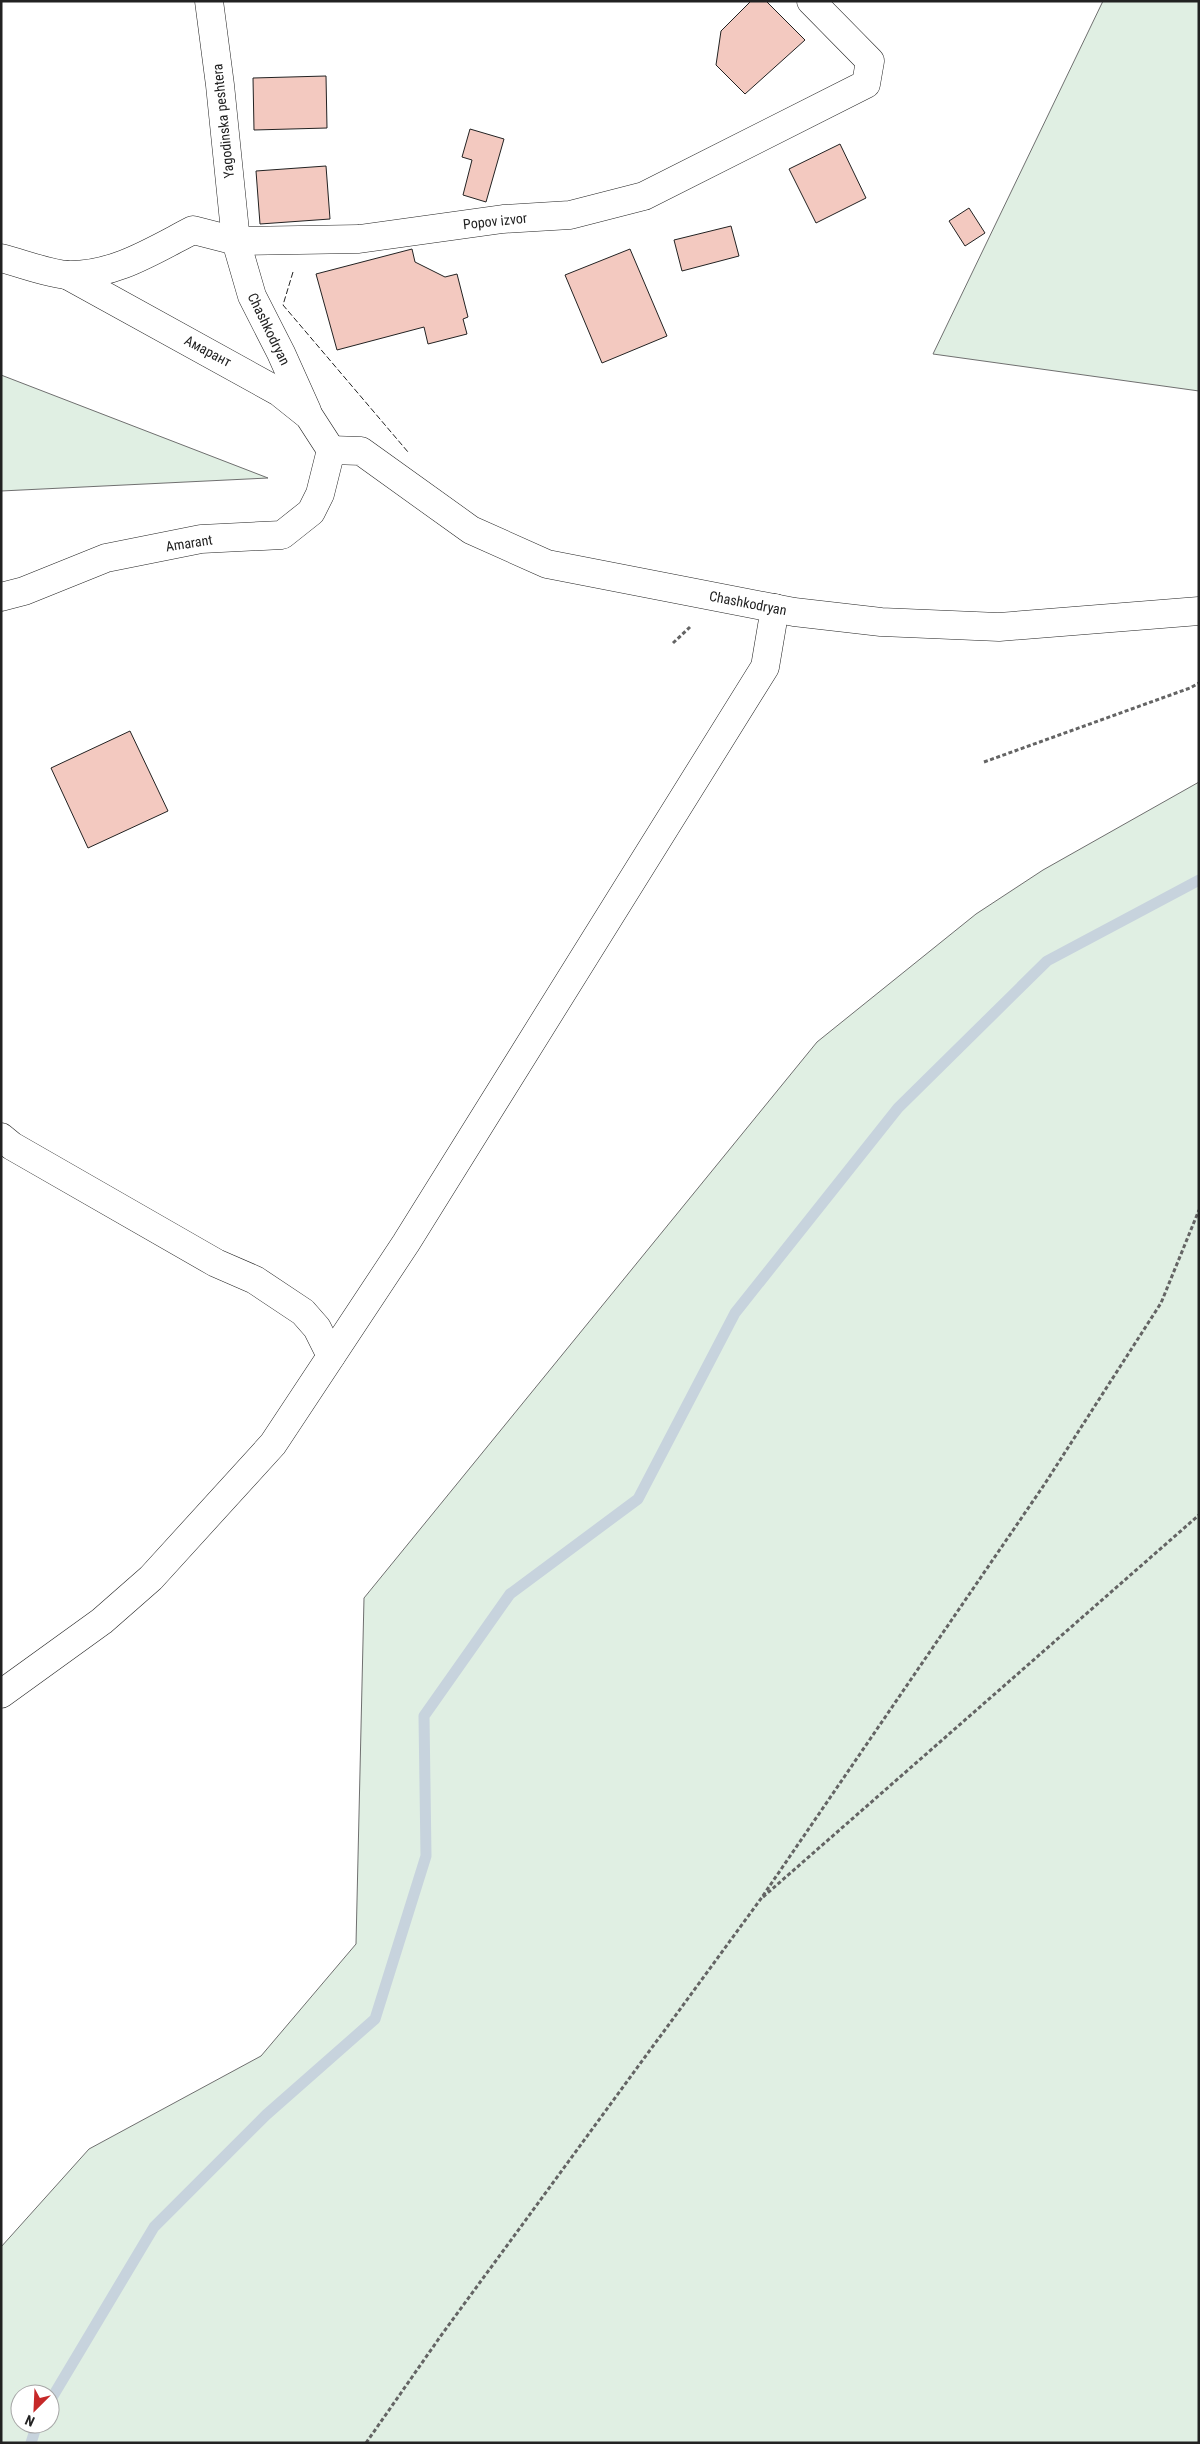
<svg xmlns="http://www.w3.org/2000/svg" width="1200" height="2444" font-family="'Roboto Condensed',sans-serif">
<rect width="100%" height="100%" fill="#fff"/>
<!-- green -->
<g fill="#e0efe3" stroke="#6f6f6f" fill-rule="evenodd">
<path d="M 1103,1 L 1199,1 L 1199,391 L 933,354 Z"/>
<path d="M 1,375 L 268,478 L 1,491 Z"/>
<path d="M 1199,782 L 1199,2443 L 1,2443 L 1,2247 L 89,2149 L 261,2056 L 356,1944 L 364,1598 L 817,1042 L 976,914 L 1043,870 ZM 20,2394 L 50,2394 L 50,2424 L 20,2424 Z"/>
</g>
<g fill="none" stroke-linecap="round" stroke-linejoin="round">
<!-- stream -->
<g stroke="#c7d3dd" stroke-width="11">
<path d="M 50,2401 L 154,2227 L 266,2115 L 375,2019 L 426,1856 L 424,1716 L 510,1594 L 638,1499 L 735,1313 L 898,1108 L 1047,961 L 1199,880"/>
<path d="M 31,2443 L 37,2424"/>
</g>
</g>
<!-- building -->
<g fill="#f3c9c0" stroke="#222">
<path d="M 751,1 L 766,1 L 805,40 L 745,94 L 716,65 L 721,31 Z"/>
<path d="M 326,76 L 327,128 L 254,130 L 253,78 Z"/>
<path d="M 470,129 L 504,139 L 486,202 L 463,195 L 472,160 L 462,157 Z"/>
<path d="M 840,144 L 866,198 L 816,223 L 789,169 Z"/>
<path d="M 326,166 L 330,219 L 260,224 L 256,171 Z"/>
<path d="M 969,208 L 985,233 L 965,246 L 949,221 Z"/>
<path d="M 731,226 L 739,256 L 682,271 L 674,240 Z"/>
<path d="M 412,249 L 415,262 L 445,277 L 457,274 L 468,317 L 463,319 L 467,334 L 428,344 L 424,327 L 337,350 L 316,274 Z"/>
<path d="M 630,249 L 667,336 L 602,363 L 565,275 Z"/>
<path d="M 130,731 L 168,811 L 88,848 L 51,768 Z"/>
</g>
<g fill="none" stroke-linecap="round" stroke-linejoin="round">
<defs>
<g id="minor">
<path d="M 209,1 L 220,85 L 236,241 L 252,296 L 281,353 L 307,411"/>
<path d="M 1,258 C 21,263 49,274 68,275 C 114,276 154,250 193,230 L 236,241 L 359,239 L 503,219 L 570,215 L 644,196 L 866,84 L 870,61 L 811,1"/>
<path d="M 331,450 L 361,451 L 471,530 L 547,564 L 794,612 L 881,622 L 999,627 L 1199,611"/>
<path d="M 1,597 L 24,591 L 106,558 L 201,539 L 282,535 L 311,512 L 320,494 L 331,450 L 309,416 L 279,392 L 67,275"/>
<path d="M 1,1137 L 12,1146 L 216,1263 L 255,1280 L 303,1312 L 317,1328 L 331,1356"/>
<path d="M 1,1694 L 102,1621 L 151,1578 L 273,1444 L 406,1243 L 765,667 L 775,608"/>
</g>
</defs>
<!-- minor casing -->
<use href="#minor" stroke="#222" stroke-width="29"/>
<!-- path -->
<g stroke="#646464" stroke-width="3" stroke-dasharray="4 2.5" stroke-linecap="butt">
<path d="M 673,643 L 690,627"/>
<path d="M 984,762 L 1190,688 L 1199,683"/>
<path d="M 763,1897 L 1199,1515"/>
<path d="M 366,2443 L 440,2337 L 760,1900 L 1044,1485 L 1161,1303 L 1199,1210"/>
</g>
<!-- minor -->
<use href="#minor" stroke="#fff" stroke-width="28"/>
<!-- fence -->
<path stroke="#222" stroke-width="1" stroke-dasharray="6 2.5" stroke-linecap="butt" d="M 293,272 L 283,305 L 408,452"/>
</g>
<g text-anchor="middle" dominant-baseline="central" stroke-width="4" stroke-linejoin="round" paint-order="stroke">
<!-- street labels -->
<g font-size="14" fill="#222" stroke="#fff">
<text transform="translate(223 121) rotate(-96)">Yagodinska peshtera</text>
<text transform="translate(495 221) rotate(-6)">Popov izvor</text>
<text transform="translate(269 329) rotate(64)">Chashkodryan</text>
<text transform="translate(208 351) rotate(28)">Амарант</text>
<text transform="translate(189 543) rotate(-9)">Amarant</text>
<text transform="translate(748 603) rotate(11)">Chashkodryan</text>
</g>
</g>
<!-- border -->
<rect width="1200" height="2444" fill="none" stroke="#222222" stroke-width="5"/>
<!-- north arrow -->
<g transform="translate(35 2409) rotate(204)"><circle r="24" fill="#ffffff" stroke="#a7a7a7"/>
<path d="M0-4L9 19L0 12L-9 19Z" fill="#c62828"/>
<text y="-8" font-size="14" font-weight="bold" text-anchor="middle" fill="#222222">N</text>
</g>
</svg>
